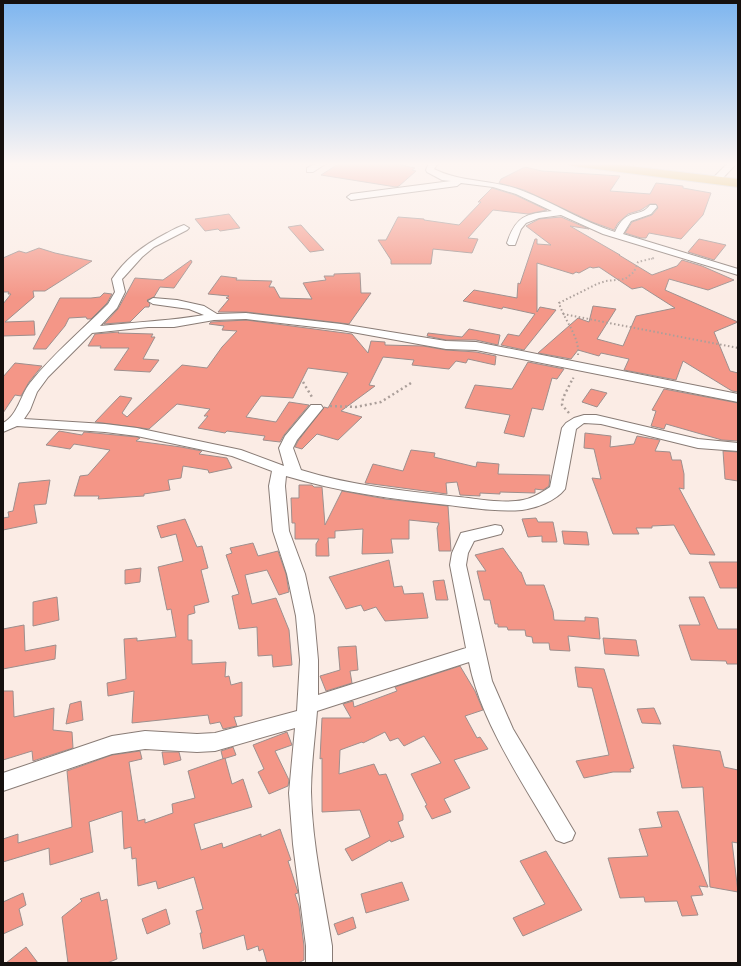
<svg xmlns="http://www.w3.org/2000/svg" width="741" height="966" font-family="'Fira Sans Condensed',sans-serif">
<rect width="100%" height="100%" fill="#fbece5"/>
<!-- building -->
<g fill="#f49687" stroke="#9e8f8d">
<path d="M 340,163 L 392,163 L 415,168 L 412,170 L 416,171 L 399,186 L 396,187 L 321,175 Z"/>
<path d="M 525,167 L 542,171 L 620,176 L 610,191 L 650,194 L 656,183 L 683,186 L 683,188 L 711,193 L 703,215 L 681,239 L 649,233 L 646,238 L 641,238 L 625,233 L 632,222 L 652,215 L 658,208 L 656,204 L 650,204 L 641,210 L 628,214 L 618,223 L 614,230 L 592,222 L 524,190 L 499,183 L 501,179 Z"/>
<path d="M 492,188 L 515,195 L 547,210 L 528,214 L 493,210 L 468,238 L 478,239 L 472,253 L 433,249 L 431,264 L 391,264 L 391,260 L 378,240 L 386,240 L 398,217 L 424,219 L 424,220 L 459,225 L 481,202 L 478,202 Z"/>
<path d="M 229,214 L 240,228 L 220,231 L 218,229 L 205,231 L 195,219 Z"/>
<path d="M 561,217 L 589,229 L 570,226 L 620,255 L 619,255 L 652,275 L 677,266 L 682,260 L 702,266 L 734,280 L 708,290 L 669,279 L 665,290 L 738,322 L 714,332 L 730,371 L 738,373 L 738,392 L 732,391 L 683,361 L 676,380 L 624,370 L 629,359 L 601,353 L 599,356 L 578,350 L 571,359 L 538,353 L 578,318 L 589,322 L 593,306 L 616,309 L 597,339 L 623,346 L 636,316 L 675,308 L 642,287 L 632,289 L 599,267 L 593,268 L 590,267 L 579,273 L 576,272 L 573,274 L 537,263 L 537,312 L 540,307 L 556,310 L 524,350 L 501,345 L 508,334 L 519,336 L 535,314 L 503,307 L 502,309 L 463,301 L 474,290 L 517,298 L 518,283 L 520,284 L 535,239 L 537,239 L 537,244 L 551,245 L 526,226 L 539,219 Z"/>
<path d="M 301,225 L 309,234 L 324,250 L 310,252 L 288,227 Z"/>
<path d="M 699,239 L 726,245 L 714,260 L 688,252 Z"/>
<path d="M 39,248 L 55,253 L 92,261 L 45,291 L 33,291 L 34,297 L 5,322 L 34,321 L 35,335 L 3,336 L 3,304 L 11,294 L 8,294 L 9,292 L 3,292 L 3,258 L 19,251 L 26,253 Z"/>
<path d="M 191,260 L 192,262 L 174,288 L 160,287 L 154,297 L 147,300 L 150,304 L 149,307 L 145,307 L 130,322 L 104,324 L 118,309 L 135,278 L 163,280 Z"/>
<path d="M 360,273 L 361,293 L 371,293 L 349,324 L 246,312 L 218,312 L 229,299 L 226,298 L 229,296 L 208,294 L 221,276 L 237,278 L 236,280 L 272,281 L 269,287 L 274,287 L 280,298 L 312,299 L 303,283 L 326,280 L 324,276 L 334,276 L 334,274 Z"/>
<path d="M 104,293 L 112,294 L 107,303 L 91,319 L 87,319 L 86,317 L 69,318 L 65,326 L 46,349 L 33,349 L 60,298 L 91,298 L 100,297 Z"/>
<path d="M 246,320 L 352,334 L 368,353 L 371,341 L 385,342 L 385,345 L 423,346 L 446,350 L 476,352 L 496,356 L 495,365 L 468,359 L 466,363 L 456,361 L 449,369 L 412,365 L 414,360 L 383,357 L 369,385 L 375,386 L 341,411 L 362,417 L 338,440 L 317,434 L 302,449 L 295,447 L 298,441 L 324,407 L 328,408 L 348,373 L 308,368 L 293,398 L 261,396 L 246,417 L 276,422 L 289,402 L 309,405 L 284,435 L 280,442 L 263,440 L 265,436 L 227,431 L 225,433 L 198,428 L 208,416 L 204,416 L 210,409 L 177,404 L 149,429 L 95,422 L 120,396 L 132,398 L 122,413 L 127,417 L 182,365 L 207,368 L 222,347 L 237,331 L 222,330 L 224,326 L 209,324 L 211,322 Z"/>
<path d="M 469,329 L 500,335 L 498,345 L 476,340 L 446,340 L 427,336 L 428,333 L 462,337 Z"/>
<path d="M 119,332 L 118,333 L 153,334 L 151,337 L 155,337 L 143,359 L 159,360 L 150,372 L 114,370 L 129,348 L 100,348 L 101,346 L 88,346 L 95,334 Z"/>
<path d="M 528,362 L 564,369 L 557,379 L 552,378 L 543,410 L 532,408 L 524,437 L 504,433 L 510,415 L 465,408 L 475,385 L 512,389 Z"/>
<path d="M 15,363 L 42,366 L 29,382 L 21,396 L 15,395 L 3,413 L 3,377 Z"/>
<path d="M 591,389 L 607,393 L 597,407 L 582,402 Z"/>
<path d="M 664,389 L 738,403 L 738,441 L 722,440 L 666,424 L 664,429 L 651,426 L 656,411 L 652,410 Z"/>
<path d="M 59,431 L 82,435 L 84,432 L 137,437 L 140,438 L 136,441 L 181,447 L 202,451 L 199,454 L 227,458 L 232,468 L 209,473 L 208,470 L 183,466 L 181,478 L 168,480 L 170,490 L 144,494 L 144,496 L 98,499 L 99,496 L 74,496 L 80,476 L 88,475 L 110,450 L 74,444 L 70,449 L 46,445 Z"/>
<path d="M 585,433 L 611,436 L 610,447 L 634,444 L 637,436 L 660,440 L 655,451 L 670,452 L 672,460 L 681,460 L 684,474 L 684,489 L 679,488 L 715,555 L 690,554 L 674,525 L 652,526 L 652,528 L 636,528 L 639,534 L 613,534 L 592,478 L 601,479 L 594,449 L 584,448 Z"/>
<path d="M 411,450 L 435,453 L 434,457 L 476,467 L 477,462 L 499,464 L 498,474 L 550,475 L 549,486 L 543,490 L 535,489 L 535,493 L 500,492 L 500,494 L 480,493 L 480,496 L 460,495 L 457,482 L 446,483 L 447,494 L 365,483 L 373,464 L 403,471 Z"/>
<path d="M 723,451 L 738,452 L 738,481 L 725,479 Z"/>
<path d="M 50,480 L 46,504 L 34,505 L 37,523 L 3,530 L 3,518 L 9,517 L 8,512 L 13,511 L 19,483 Z"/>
<path d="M 299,485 L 312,485 L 314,487 L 322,487 L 325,525 L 342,491 L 386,499 L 448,506 L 451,551 L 439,551 L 437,528 L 439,523 L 409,520 L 409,539 L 391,539 L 393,553 L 362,554 L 363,529 L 335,531 L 335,538 L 328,538 L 329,556 L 316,556 L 316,544 L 319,539 L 295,539 L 295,523 L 292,523 L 291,498 L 299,498 Z"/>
<path d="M 536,518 L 538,522 L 553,522 L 557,542 L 542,542 L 542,536 L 528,537 L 522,519 Z"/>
<path d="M 185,519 L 197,547 L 202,546 L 208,568 L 201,570 L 209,602 L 194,606 L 195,613 L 188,615 L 188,640 L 192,640 L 192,664 L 226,662 L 225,677 L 229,676 L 231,685 L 242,682 L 242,716 L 234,717 L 237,726 L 223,729 L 220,722 L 210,724 L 208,715 L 132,723 L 134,691 L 108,696 L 107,683 L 126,679 L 124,639 L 137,638 L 137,641 L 176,637 L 171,609 L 167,610 L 158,567 L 183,561 L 176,534 L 161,538 L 157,526 Z"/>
<path d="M 562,531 L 587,532 L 589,545 L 564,544 Z"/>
<path d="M 253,543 L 258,556 L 278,551 L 286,574 L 289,592 L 279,595 L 267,570 L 245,575 L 252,604 L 276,598 L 289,630 L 292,665 L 273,667 L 272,655 L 258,656 L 257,627 L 239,629 L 232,596 L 239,594 L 226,555 L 232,553 L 230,548 Z"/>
<path d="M 503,548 L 520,572 L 521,572 L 526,585 L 544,585 L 553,611 L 554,620 L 585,621 L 585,617 L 598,618 L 600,639 L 568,636 L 570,651 L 550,650 L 549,643 L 533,643 L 532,637 L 526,636 L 525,630 L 508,630 L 507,627 L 498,627 L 498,624 L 495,624 L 490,600 L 484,600 L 477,571 L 486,571 L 475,555 Z"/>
<path d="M 389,560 L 394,587 L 402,586 L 404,594 L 423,593 L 428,618 L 385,621 L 376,607 L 364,611 L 361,605 L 346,609 L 329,577 Z"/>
<path d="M 709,562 L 738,562 L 738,588 L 720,588 Z"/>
<path d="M 141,568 L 140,582 L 125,584 L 125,570 Z"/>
<path d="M 444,580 L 448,600 L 436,600 L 433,581 Z"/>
<path d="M 57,597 L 59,620 L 33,626 L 33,602 Z"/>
<path d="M 689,597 L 704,597 L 718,629 L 738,629 L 738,664 L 727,664 L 726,661 L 691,660 L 679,625 L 700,625 Z"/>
<path d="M 24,625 L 25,651 L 56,645 L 55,659 L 3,669 L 3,629 Z"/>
<path d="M 603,638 L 636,640 L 639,656 L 605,654 Z"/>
<path d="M 356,646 L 358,670 L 350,671 L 352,683 L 326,691 L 320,676 L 340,670 L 338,647 Z"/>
<path d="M 460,666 L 475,691 L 483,710 L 465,716 L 477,738 L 480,737 L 488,749 L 454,760 L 470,788 L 444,799 L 451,812 L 432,819 L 425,806 L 427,805 L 411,774 L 441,763 L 424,736 L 404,746 L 398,738 L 390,741 L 385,732 L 363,743 L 362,742 L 340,750 L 339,774 L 374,764 L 379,775 L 386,774 L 403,815 L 403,820 L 398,822 L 404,837 L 391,842 L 390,840 L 352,861 L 345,849 L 370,837 L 360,810 L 322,812 L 322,758 L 320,759 L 322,718 L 351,718 L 343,704 L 353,701 L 354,707 L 397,691 L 395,687 Z"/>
<path d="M 575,667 L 604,669 L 634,768 L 630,769 L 631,772 L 613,772 L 584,778 L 576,761 L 609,755 L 592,688 L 578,687 Z"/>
<path d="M 3,691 L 13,691 L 14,717 L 54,708 L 53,730 L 72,732 L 73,748 L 33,761 L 32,751 L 3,760 Z"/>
<path d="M 81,701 L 83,720 L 66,724 L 70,704 Z"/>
<path d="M 654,708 L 661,724 L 642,723 L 637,709 Z"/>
<path d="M 287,732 L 292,745 L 275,751 L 289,780 L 288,786 L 269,794 L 258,772 L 264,769 L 253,745 Z"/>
<path d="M 673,745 L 720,751 L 724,767 L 738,770 L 738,843 L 732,842 L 738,892 L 710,887 L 703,787 L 682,788 Z"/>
<path d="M 233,747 L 236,755 L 223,759 L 221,751 Z"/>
<path d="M 140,751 L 142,759 L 129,762 L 138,821 L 145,819 L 145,823 L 173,813 L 172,804 L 195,798 L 188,771 L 225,758 L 232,784 L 243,779 L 252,807 L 194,824 L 201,850 L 222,843 L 223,848 L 261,834 L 261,837 L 280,829 L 291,860 L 288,861 L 298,892 L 298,893 L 295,894 L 299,906 L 304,946 L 304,960 L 298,963 L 267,963 L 263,949 L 259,951 L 258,946 L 247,950 L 244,935 L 203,949 L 200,933 L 202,933 L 196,911 L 203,909 L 194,877 L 158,889 L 156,881 L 138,886 L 136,858 L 132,859 L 131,847 L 124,849 L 122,811 L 89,822 L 93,852 L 50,865 L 49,848 L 3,862 L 3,839 L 18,834 L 18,843 L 72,827 L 67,771 L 112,755 Z"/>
<path d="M 162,752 L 179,752 L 181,760 L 164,765 Z"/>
<path d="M 678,811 L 708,887 L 699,886 L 703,895 L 691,896 L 698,915 L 682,916 L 677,901 L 645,902 L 644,897 L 620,898 L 608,858 L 648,856 L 639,829 L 662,827 L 657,812 Z"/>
<path d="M 546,851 L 582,910 L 523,936 L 513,918 L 545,904 L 520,861 Z"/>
<path d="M 402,882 L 409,900 L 366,913 L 361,894 Z"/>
<path d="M 99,892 L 101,901 L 107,899 L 117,959 L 107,963 L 68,963 L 62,917 L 82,901 L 80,899 Z"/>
<path d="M 23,893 L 26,905 L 19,909 L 23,925 L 3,934 L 3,902 Z"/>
<path d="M 166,909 L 170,924 L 147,934 L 142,919 Z"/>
<path d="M 353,917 L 356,928 L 338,935 L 334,924 Z"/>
<path d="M 26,947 L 38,963 L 6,963 Z"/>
</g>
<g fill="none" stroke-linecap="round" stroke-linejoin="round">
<defs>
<g id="street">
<path d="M 317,163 L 327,163 L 313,172 L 307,172 L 307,168 Z"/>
<path d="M 429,163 L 438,163 L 434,169 C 461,183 494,179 523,191 C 554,203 583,222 615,232 C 627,206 640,219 650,205 L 656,205 L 657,207 L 651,214 L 631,221 L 623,234 L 738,269 L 738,275 L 603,234 L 561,215 L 539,218 L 526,223 L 521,229 L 515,245 L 509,245 L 507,243 C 516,216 525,214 552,211 L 516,194 L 493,187 L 461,183 L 457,186 L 351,200 L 347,197 L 351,194 L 451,181 L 442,180 L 427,172 L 426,170 Z"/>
<path d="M 728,163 L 737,163 L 719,182 L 713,182 L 712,180 L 713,178 Z"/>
<path d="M 184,225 L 189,228 L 187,230 L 154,247 L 142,257 L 124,277 L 122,279 L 125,292 L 117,308 L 100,326 C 135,322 170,321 204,315 L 189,309 L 153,304 L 148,301 L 153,298 L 177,300 L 204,306 L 217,314 L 246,313 L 341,324 L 446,341 L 476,342 L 738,394 L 738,402 L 476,350 L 446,349 L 341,330 L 246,319 L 214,320 L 174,327 L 148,327 L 92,333 L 48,377 L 37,392 L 30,410 L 24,419 L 105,424 L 137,428 L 241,450 L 284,466 L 279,448 L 285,436 L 311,405 L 321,405 L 323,408 L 297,440 L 293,448 L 301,470 C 352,486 406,491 459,497 C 479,499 503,504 523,500 C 533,498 541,493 550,487 L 562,428 L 566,423 L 574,418 L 584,415 L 596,415 L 698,439 L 738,443 L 738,451 L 698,448 L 601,424 L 584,423 L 576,429 L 565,489 C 556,501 536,508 522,510 C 497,512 473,508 448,505 C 393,499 339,492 286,476 L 285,486 L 289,531 L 305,574 L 314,616 L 318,660 L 318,695 L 466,648 L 450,565 L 452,553 L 461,533 L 495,525 L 501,526 L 503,530 L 501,534 L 474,541 L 468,553 L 466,565 L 492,681 L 513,729 L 575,833 L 572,840 L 564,843 L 556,840 C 525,786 481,723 469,662 L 317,711 C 315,738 311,765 311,792 C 312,844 324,896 332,946 L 332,963 L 306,963 L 306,946 L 293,844 L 289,793 L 295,728 L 215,751 L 197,752 L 145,749 L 112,754 L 3,791 L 3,773 L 112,736 L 145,731 L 197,734 L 215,733 L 297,711 L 300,660 L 296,616 L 287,574 L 273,531 L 269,486 L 272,471 L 232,456 L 137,436 L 105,432 L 17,426 L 3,432 L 3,423 C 18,415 20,396 30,383 C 53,354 82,330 108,304 L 115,292 L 112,279 C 126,258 144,245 167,233 C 172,230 178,227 184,225 Z"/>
</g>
<path id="highway" d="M 567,163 L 604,163 L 738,179 L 738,187 L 573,166 Z"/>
</defs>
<!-- street casing -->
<use href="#street" stroke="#897c76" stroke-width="2"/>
<!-- highway casing -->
<use href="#highway" stroke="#d0cfcf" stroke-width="2"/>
<!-- path-far2 -->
<path stroke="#ab9f9a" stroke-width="1.5" stroke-dasharray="1 2" stroke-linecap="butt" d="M 651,259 L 654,258"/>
<!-- path-far1 -->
<g stroke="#ab9f9a" stroke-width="2" stroke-dasharray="1.5 2.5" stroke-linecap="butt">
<path d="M 563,314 L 738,348"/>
<path d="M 578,355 C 580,337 564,320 559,303 L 597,284 L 606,281 L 625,279 L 634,272 L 638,262 L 654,258"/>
<path d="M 573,379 L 574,376"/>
</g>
<!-- path -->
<g stroke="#ab9f9a" stroke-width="2.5" stroke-dasharray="2 3" stroke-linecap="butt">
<path d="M 303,382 L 312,397"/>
<path d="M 330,406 L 356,407 L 381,402 L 411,383"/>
<path d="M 569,413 L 562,405 L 563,398 L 573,378"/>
</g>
<!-- street -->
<use href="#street" fill="#fff" fill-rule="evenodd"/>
<!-- highway -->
<use href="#highway" fill="#ddb348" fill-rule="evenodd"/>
</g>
<!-- sky -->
<linearGradient id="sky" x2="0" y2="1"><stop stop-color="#7db5ef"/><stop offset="0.55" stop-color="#fdf6f3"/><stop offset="1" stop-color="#fdf6f3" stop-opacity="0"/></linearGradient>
<rect width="741" height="298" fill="url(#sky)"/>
<!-- border -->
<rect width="741" height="966" fill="none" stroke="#15100e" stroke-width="8"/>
</svg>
